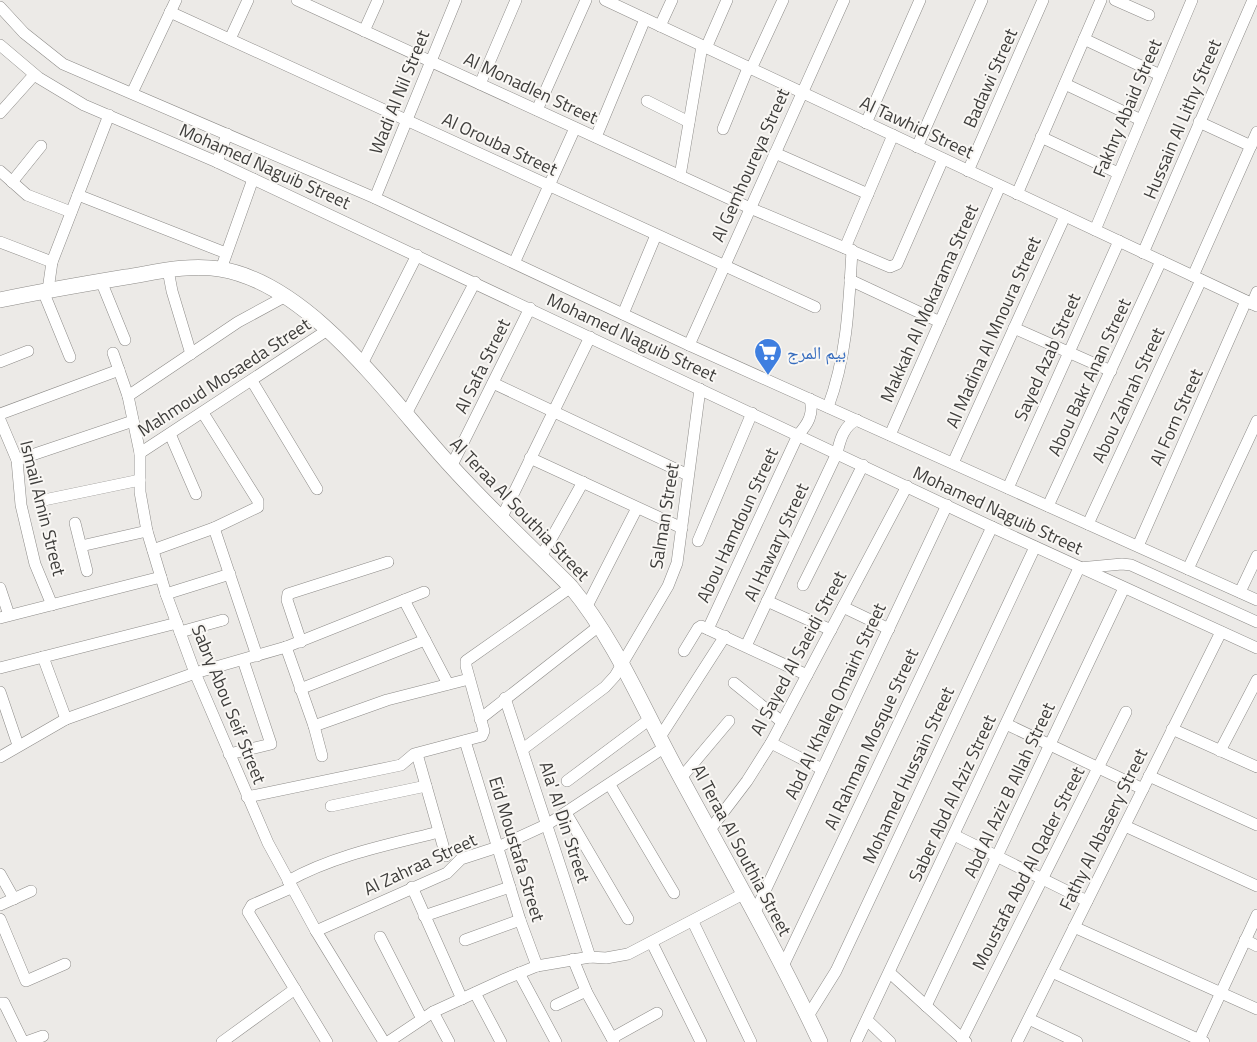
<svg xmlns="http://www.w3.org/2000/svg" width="1257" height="1042" font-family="'Titillium Web','Noto Naskh Arabic',sans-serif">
<rect width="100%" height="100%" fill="#eceae7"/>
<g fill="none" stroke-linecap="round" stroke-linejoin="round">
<defs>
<g id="minor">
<path d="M 297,0 L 750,208 L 890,267 L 897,264 L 943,159"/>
<path d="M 605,0 L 1257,306"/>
<path d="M 1115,0 L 1149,15"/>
<path d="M 0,7 L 24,33 L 63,64 L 375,198 L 689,345 L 1257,600"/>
<path d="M 170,12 L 815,307"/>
<path d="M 660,26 L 672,0"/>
<path d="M 364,31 L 378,0"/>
<path d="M 230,39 L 248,0"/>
<path d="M 1084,39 L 1160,75"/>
<path d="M 0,45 L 39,78 L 84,105 L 217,162 L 992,527 L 1257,648"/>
<path d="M 706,48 L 727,0"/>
<path d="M 751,69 L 783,0"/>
<path d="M 480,84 L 516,0"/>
<path d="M 1065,84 L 1141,120"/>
<path d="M 132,93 L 176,0"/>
<path d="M 647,101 L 689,122"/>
<path d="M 537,110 L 586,0"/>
<path d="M 0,113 L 34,75"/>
<path d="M 1199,122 L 1251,146"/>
<path d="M 866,123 L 920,0"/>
<path d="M 723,129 L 748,68"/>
<path d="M 596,137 L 645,19"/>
<path d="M 1041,137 L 1118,173"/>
<path d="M 917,147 L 982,0"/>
<path d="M 775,153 L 868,194"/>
<path d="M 217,162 L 227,134"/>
<path d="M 0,171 L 27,195 L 71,212"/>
<path d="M 968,171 L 1043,0"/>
<path d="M 680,176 L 702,46"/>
<path d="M 12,182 L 41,146"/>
<path d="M 1017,194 L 1101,0"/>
<path d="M 78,195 L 226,253"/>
<path d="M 375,198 L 456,0"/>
<path d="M 1095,230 L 1192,0"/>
<path d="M 0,242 L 52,262"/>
<path d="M 845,248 L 893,135"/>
<path d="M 1143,253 L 1253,0"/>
<path d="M 515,261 L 575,128"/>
<path d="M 221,269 L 253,179"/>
<path d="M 168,270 L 172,291 L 191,354"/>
<path d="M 1193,276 L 1257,132"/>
<path d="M 850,280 L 940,322"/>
<path d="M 101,281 L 125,340"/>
<path d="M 48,290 L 52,262 L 109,115"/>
<path d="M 43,291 L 70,357"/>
<path d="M 1252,304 L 1257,292"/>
<path d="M 623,314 L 656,235"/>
<path d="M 1014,328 L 1111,371"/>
<path d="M 689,345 L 844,0"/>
<path d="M 113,353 L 128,396 L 140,453 L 140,492 L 147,531 L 166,594 L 195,673 L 268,843 L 316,931 L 384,1042"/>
<path d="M 0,362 L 28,351"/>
<path d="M 362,364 L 417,255"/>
<path d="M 252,381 L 317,489"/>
<path d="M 493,383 L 688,475"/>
<path d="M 128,396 L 238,322 L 286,296"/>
<path d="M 828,407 C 847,356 849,305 852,250"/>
<path d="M 0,414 L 119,370"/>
<path d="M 406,414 L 475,282"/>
<path d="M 0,420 L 17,460 L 21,505 L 35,564 L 52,605"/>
<path d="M 170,434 L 196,494"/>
<path d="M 890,435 L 1000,186"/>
<path d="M 140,453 L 326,331"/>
<path d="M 530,458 L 682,528"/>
<path d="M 17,460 L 133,421"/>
<path d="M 953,463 L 1065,216"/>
<path d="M 451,467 L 530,308"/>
<path d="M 1008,488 L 1119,241"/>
<path d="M 44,500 L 140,480"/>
<path d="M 1048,506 L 1161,261"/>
<path d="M 502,517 L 590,337"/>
<path d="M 75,523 L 87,571"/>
<path d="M 1088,524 L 1201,280"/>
<path d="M 214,528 L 257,656"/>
<path d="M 698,541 L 752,413"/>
<path d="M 81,546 L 147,531"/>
<path d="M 1138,546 L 1246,301"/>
<path d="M 153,550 L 214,528 L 258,507 L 258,501 L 203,413"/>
<path d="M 541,557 L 583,482"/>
<path d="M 1188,569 L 1257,421"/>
<path d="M 803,585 L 863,465"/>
<path d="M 0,588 L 9,615"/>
<path d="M 1240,592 L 1257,556"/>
<path d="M 166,594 L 230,574"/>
<path d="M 404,600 L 448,684"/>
<path d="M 767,601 L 831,630"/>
<path d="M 587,606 L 637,508"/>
<path d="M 843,607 L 889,629"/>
<path d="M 0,618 L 161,577"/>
<path d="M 708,629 L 798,435 C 808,424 814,414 810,399"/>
<path d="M 180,632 L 223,620"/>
<path d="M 301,642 L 287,600 L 288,594 L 388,562"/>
<path d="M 746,646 L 837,453 C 840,440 844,425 857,420"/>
<path d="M 286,647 L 314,726 L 322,756"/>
<path d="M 684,651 L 698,628 L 701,626 L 807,675"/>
<path d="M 43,657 L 66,719"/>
<path d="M 0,668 L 177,623"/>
<path d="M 734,683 L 782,722"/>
<path d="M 300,689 L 425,640"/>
<path d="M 0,692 L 18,745"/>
<path d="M 505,698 L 590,957"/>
<path d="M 480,719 L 599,626"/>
<path d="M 1006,724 L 1143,789"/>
<path d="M 314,726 L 387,700 L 469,679"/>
<path d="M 1172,729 L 1257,767"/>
<path d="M 660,737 L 725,636"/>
<path d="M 465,741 L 520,920 L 537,966"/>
<path d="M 771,743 L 822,769"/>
<path d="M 523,749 L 605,687 L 615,676 L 668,586 L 677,563 L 700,389"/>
<path d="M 1220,751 L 1257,680"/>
<path d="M 229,754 L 271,744 L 243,660"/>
<path d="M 417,754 L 446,856"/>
<path d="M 0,757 L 66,719 L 195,673 L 286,647 L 424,592"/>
<path d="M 1149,776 L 1257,825"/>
<path d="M 681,778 L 729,721"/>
<path d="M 567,781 L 650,719"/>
<path d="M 610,785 L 674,893"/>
<path d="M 247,797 L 401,765 L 414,754 L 482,736 L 484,731 L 466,666 L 466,661 L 571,587"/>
<path d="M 331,806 L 426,786"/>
<path d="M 566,813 L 628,919"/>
<path d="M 1125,826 L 1257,886"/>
<path d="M 709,831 L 747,781 L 771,743 L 907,486"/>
<path d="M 954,835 L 1087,901"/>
<path d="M 0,874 L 14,899"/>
<path d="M 288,881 C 335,855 387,845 439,832"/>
<path d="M 412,887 L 462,999"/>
<path d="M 291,888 L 252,905 L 248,912 L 327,1042"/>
<path d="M 0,905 L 31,891"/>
<path d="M 755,912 L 947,505"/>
<path d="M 424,916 L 510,887"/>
<path d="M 0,919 L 26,981 L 65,964"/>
<path d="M 693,922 L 751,1042"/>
<path d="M 1074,927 L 1257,1009"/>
<path d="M 316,931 L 447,873 L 461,859 L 498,847 L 548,824 L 665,747"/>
<path d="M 380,937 L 422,1019"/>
<path d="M 465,940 L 520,920"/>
<path d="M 1245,940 L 1257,946"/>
<path d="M 652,943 L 701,1042"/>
<path d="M 573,959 L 587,993 L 614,1042"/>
<path d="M 783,966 L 992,527"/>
<path d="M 1052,972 L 1204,1042"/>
<path d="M 519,973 L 556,1042"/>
<path d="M 890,973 L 966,1042"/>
<path d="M 475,993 L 501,1042"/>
<path d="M 0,1003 L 4,1003 L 23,1042"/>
<path d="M 556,1005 L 586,991"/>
<path d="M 926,1006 L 1124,588"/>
<path d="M 433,1012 L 449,1042"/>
<path d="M 808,1016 L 836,971 L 1035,547"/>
<path d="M 1029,1019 L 1077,1042"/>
<path d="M 867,1020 L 890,1042"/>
<path d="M 612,1038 L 657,1013"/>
<path d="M 962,1039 L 1126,712"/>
<path d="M 26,1042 L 43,1036"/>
<path d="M 222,1042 L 295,989"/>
<path d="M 388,1042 L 433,1012 L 505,979 L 537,966 L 590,957 L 606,958 L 628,954 L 745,893"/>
<path d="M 856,1042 L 1079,568 L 1122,564 L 1131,565 L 1257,622"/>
<path d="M 1017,1042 L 1221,632"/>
<path d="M 1198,1042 L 1257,915"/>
</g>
<path id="tertiary" d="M 0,300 C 42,291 84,284 126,277 C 157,272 188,264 220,269 C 312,284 391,401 451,466 C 489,508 531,547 571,587 C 615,640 642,706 675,767 C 724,858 776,948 820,1042"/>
</defs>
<!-- minor casing -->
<use href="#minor" stroke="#8d8b88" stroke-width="12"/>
<!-- tertiary casing -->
<use href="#tertiary" stroke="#8d8b88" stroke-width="16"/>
<!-- minor -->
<use href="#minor" stroke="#fff" stroke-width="11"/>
<!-- tertiary -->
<use href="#tertiary" stroke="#fff" stroke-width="15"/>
</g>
<!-- icons -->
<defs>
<symbol id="supermarket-pin" viewBox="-11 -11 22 30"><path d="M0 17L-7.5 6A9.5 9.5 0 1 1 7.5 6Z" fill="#3f7fe0" stroke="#f9f7f4"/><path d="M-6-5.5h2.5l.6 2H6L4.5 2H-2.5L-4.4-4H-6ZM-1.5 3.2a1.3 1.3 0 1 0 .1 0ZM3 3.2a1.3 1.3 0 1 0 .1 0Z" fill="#fff"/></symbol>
</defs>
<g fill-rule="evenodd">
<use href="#supermarket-pin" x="752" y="336" width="32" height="43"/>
</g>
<g text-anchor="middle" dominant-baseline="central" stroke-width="4" stroke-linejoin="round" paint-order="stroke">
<!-- street labels -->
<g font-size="18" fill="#3e3d3b" stroke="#f9f7f4">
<text transform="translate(990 78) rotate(-66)">Badawi Street</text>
<text transform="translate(531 88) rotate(25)">Al Monadlen Street</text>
<text transform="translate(399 92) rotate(-68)">Wadi Al Nil Street</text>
<text transform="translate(1127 108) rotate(-67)">Fakhry Abaid Street</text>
<text transform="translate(1182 119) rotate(-67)">Hussain Al Lithy Street</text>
<text transform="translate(917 127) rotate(25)">Al Tawhid Street</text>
<text transform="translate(500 144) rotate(25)">Al Orouba Street</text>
<text transform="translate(750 165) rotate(-66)">Al Gemhoureya Street</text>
<text transform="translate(265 166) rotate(24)">Mohamed Naguib Street</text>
<text transform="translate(929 303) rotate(-66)">Makkah Al Mokarama Street</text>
<text transform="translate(993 332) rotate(-66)">Al Madina Al Mnoura Street</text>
<text transform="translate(632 337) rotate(25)">Mohamed Naguib Street</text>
<text transform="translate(1047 357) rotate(-66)">Sayed Azab Street</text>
<text transform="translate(482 366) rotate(-64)">Al Safa Street</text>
<text transform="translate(224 377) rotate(-33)">Mahmoud Mosaeda Street</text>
<text transform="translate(1089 377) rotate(-65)">Abou Bakr Anan Street</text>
<text transform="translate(1128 395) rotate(-65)">Abou Zahrah Street</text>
<text transform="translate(1176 417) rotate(-66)">Al Forn Street</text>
<text transform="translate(43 508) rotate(76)">Ismail Amin Street</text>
<text transform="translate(520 509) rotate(46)">Al Teraa Al Southia Street</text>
<text transform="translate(998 510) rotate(25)">Mohamed Naguib Street</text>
<text transform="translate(664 516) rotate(-81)">Salman Street</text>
<text transform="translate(737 525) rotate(-65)">Abou Hamdoun Street</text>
<text transform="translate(776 542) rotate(-65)">Al Hawary Street</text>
<text transform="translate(798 653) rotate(-62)">Al Sayed Al Saeidi Street</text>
<text transform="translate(835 701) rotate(-65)">Abd Al Khaleq Omairh Street</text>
<text transform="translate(229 704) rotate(68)">Sabry Abou Seif Street</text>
<text transform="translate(871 739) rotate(-65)">Al Rahman Mosque Street</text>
<text transform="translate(908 775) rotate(-65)">Mohamed Hussain Street</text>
<text transform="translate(1009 790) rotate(-65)">Abd Al Aziz B Allah Street</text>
<text transform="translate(952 798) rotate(-65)">Saber Abd Al Aziz Street</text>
<text transform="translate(565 822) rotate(72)">Ala' Al Din Street</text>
<text transform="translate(1103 829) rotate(-64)">Fathy Al Abasery Street</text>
<text transform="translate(517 849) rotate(73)">Eid Moustafa Street</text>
<text transform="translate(742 850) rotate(62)">Al Teraa Al Southia Street</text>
<text transform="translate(420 864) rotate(-25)">Al Zahraa Street</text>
<text transform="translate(1028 868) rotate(-63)">Moustafa Abd Al Qader Street</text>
</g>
<!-- shop labels -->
<g font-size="18" fill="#366cbe" stroke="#f9f7f4" text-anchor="start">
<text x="787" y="352">بيم المرج</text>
</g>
</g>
</svg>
